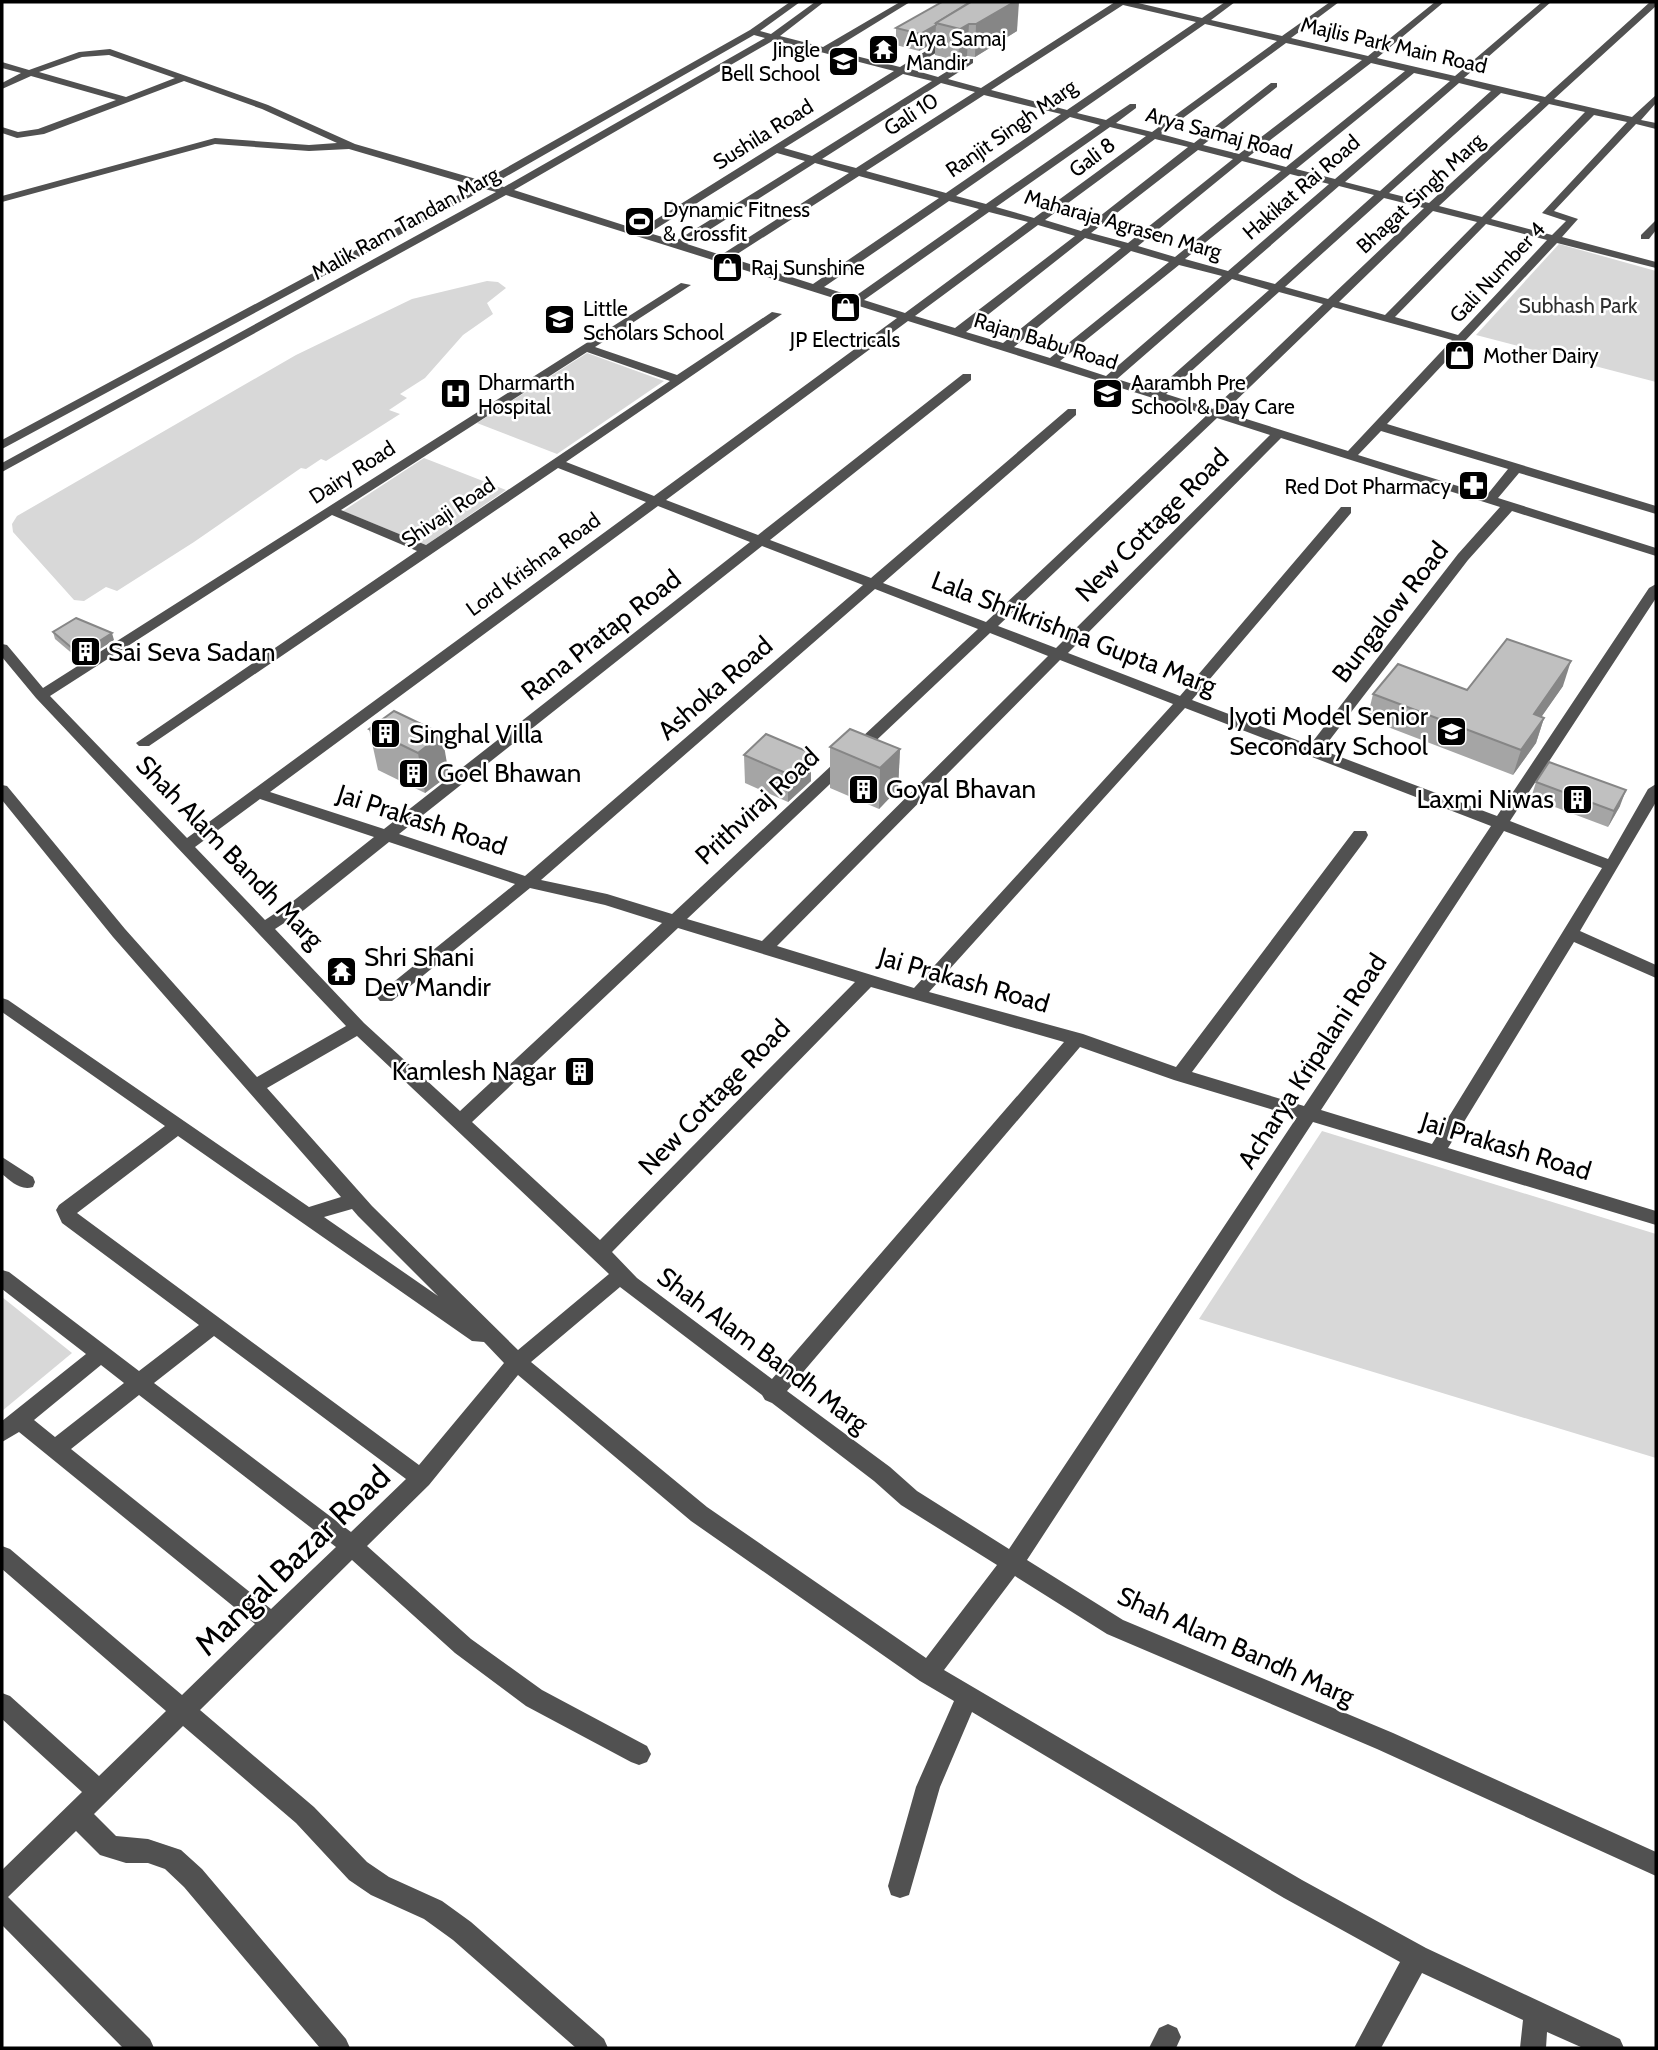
<svg xmlns="http://www.w3.org/2000/svg" width="1658" height="2050" font-family="Cabin,sans-serif">
<rect width="100%" height="100%" fill="#fff"/>
<!-- green -->
<g fill="#d8d8d8">
<path d="M 1559,244 L 1656,271 L 1656,382 L 1476,335 Z"/>
<path d="M 487,281 L 498,282 L 506,288 L 487,303 L 493,314 L 463,335 L 425,378 L 400,394 L 407,398 L 389,410 L 400,414 L 326,461 L 321,459 L 306,469 L 301,468 L 194,542 L 117,591 L 106,587 L 84,601 L 74,600 L 13,532 L 12,524 L 17,516 L 296,355 L 412,299 Z"/>
<path d="M 587,353 L 664,381 L 557,454 L 477,423 Z"/>
<path d="M 424,458 L 506,490 L 426,545 L 343,511 Z"/>
<path d="M 1322,1131 L 1656,1234 L 1656,1458 L 1199,1319 Z"/>
<path d="M 2,1297 L 72,1353 L 2,1411 Z"/>
</g>
<g fill="none" stroke-linecap="round" stroke-linejoin="round">
<!-- minor -->
<g fill="#515151" fill-rule="evenodd">
<path d="M 790,2 L 800,2 L 760,31 L 771,34 L 815,2 L 824,2 L 780,36 L 823,47 L 900,2 L 910,2 L 832,50 L 900,67 L 952,35 L 958,35 L 958,39 L 910,69 L 938,77 L 967,59 L 973,59 L 973,63 L 948,79 L 981,88 L 1115,2 L 1134,2 L 1202,18 L 1225,2 L 1235,2 L 1211,20 L 1282,36 L 1330,2 L 1339,2 L 1291,38 L 1368,56 L 1435,2 L 1444,2 L 1377,58 L 1455,76 L 1542,2 L 1551,2 L 1464,78 L 1545,97 L 1650,2 L 1656,2 L 1656,6 L 1554,99 L 1632,117 L 1656,95 L 1656,103 L 1641,120 L 1656,123 L 1656,129 L 1636,124 L 1554,211 L 1578,219 L 1562,237 L 1656,262 L 1656,268 L 1557,243 L 1387,424 L 1656,506 L 1656,514 L 1519,473 L 1498,498 L 1656,548 L 1656,556 L 1512,511 L 1468,560 L 1322,750 L 1497,816 L 1649,588 L 1656,584 L 1656,598 L 1510,821 L 1608,859 L 1648,789 L 1656,784 L 1656,802 L 1580,931 L 1656,965 L 1656,978 L 1574,942 L 1448,1148 L 1656,1211 L 1656,1225 L 1313,1122 L 1027,1560 L 1123,1620 L 1393,1733 L 1656,1852 L 1656,1876 L 1377,1749 L 1107,1634 L 1015,1576 L 944,1670 L 1302,1880 L 1426,1948 L 1620,2039 L 1624,2048 L 1583,2048 L 1547,2032 L 1546,2048 L 1520,2048 L 1523,2020 L 1422,1973 L 1381,2048 L 1354,2048 L 1400,1962 L 1284,1898 L 972,1712 L 940,1787 L 909,1895 L 900,1898 L 891,1895 L 888,1886 L 916,1787 L 954,1701 L 920,1681 L 691,1521 L 518,1375 L 429,1485 L 367,1546 L 471,1639 L 542,1690 L 647,1746 L 651,1754 L 647,1762 L 639,1765 L 631,1762 L 526,1706 L 455,1653 L 352,1560 L 200,1710 L 314,1807 L 367,1862 L 389,1877 L 442,1901 L 471,1922 L 604,2039 L 608,2048 L 576,2048 L 453,1940 L 424,1919 L 371,1895 L 349,1880 L 296,1823 L 183,1726 L 94,1814 L 116,1836 L 148,1839 L 181,1850 L 202,1869 L 346,2039 L 350,2048 L 320,2048 L 184,1887 L 165,1869 L 148,1863 L 126,1863 L 100,1855 L 76,1831 L 8,1897 L 150,2039 L 154,2048 L 123,2048 L 2,1925 L 2,1870 L 82,1792 L 2,1719 L 2,1693 L 10,1696 L 99,1776 L 166,1711 L 2,1569 L 2,1546 L 10,1549 L 182,1695 L 255,1624 L 19,1432 L 2,1442 L 2,1421 L 86,1354 L 2,1289 L 2,1270 L 9,1272 L 139,1371 L 199,1325 L 62,1223 L 56,1210 L 59,1205 L 165,1126 L 2,1012 L 2,998 L 8,1000 L 309,1207 L 341,1197 L 113,937 L 2,800 L 2,785 L 7,786 L 125,929 L 257,1077 L 346,1026 L 36,698 L 2,657 L 2,644 L 7,645 L 43,688 L 681,283 L 691,285 L 595,347 L 677,375 L 772,312 L 782,314 L 566,462 L 654,496 L 897,318 L 506,195 L 2,472 L 2,463 L 496,192 L 485,189 L 2,449 L 2,440 L 475,186 L 349,149 L 309,151 L 215,144 L 2,202 L 2,196 L 215,138 L 309,145 L 337,143 L 262,109 L 184,81 L 44,134 L 17,138 L 2,133 L 2,127 L 18,132 L 38,129 L 116,100 L 31,76 L 2,89 L 2,83 L 21,73 L 2,68 L 2,62 L 29,70 L 79,52 L 110,49 L 268,105 L 355,144 L 483,181 L 750,30 ZM 1123,5 L 1196,22 L 1067,110 L 991,90 ZM 1205,24 L 1277,41 L 1152,132 L 1116,123 L 1136,108 L 1136,104 L 1130,104 L 1106,120 L 1077,113 ZM 754,35 L 765,38 L 504,187 L 493,184 ZM 774,40 L 894,71 L 639,230 L 514,190 ZM 1286,43 L 1362,60 L 1239,154 L 1203,145 L 1277,87 L 1277,83 L 1271,83 L 1194,143 L 1161,134 ZM 109,55 L 175,78 L 126,97 L 39,72 L 82,57 ZM 1371,63 L 1405,71 L 1286,167 L 1248,157 ZM 1414,73 L 1450,81 L 1335,179 L 1296,169 ZM 903,74 L 932,81 L 812,156 L 784,148 ZM 941,83 L 975,92 L 856,168 L 822,159 ZM 1459,83 L 1491,91 L 1380,191 L 1345,182 ZM 1501,93 L 1540,102 L 1429,203 L 1389,193 ZM 984,95 L 1061,114 L 946,193 L 866,171 ZM 1549,104 L 1585,112 L 1482,217 L 1439,206 ZM 1594,115 L 1627,122 L 1542,213 L 1566,221 L 1552,235 L 1491,219 ZM 1070,117 L 1100,125 L 986,204 L 956,196 ZM 1110,127 L 1146,136 L 1034,218 L 996,207 ZM 1155,139 L 1188,147 L 1081,231 L 1045,220 ZM 1198,150 L 1233,159 L 1128,243 L 1091,233 ZM 777,153 L 805,161 L 676,241 L 649,233 ZM 1242,161 L 1281,171 L 1175,257 L 1138,246 ZM 815,163 L 849,173 L 721,255 L 687,244 ZM 1290,174 L 1329,184 L 1228,271 L 1185,259 ZM 859,176 L 939,198 L 813,284 L 731,258 ZM 1339,186 L 1374,195 L 1275,284 L 1238,274 ZM 1384,198 L 1424,208 L 1328,299 L 1285,287 ZM 949,201 L 979,209 L 854,297 L 824,287 ZM 1433,211 L 1477,222 L 1385,315 L 1339,302 ZM 989,212 L 1028,222 L 905,313 L 864,300 ZM 1486,224 L 1547,240 L 1458,335 L 1395,317 ZM 1038,225 L 1075,236 L 955,328 L 915,316 ZM 1085,238 L 1121,248 L 1003,343 L 966,332 ZM 1131,251 L 1169,262 L 1050,358 L 1014,347 ZM 1179,265 L 1222,276 L 1106,376 L 1060,361 ZM 1232,279 L 1269,290 L 1155,391 L 1117,379 ZM 1279,292 L 1323,304 L 1213,409 L 1166,394 ZM 1333,307 L 1452,340 L 1348,451 L 1224,412 ZM 908,321 L 1207,415 L 986,622 L 883,583 L 1076,415 L 1076,409 L 1068,409 L 871,578 L 770,540 L 971,380 L 971,374 L 963,374 L 758,535 L 666,500 ZM 587,352 L 670,381 L 426,545 L 341,510 ZM 1217,418 L 1270,435 L 1056,648 L 998,626 ZM 1381,431 L 1508,469 L 1487,495 L 1358,455 ZM 1281,438 L 1500,507 L 1458,554 L 1310,745 L 1192,700 L 1351,513 L 1351,507 L 1341,507 L 1180,696 L 1068,653 ZM 558,468 L 646,502 L 187,838 L 50,696 L 332,515 L 417,551 L 136,743 L 139,746 L 149,746 ZM 658,506 L 750,542 L 384,829 L 270,792 ZM 762,546 L 863,585 L 525,876 L 399,834 ZM 875,589 L 978,629 L 672,914 L 607,894 L 541,880 ZM 990,633 L 1048,656 L 762,941 L 687,919 ZM 1060,660 L 1173,704 L 914,988 L 777,946 ZM 1185,708 L 1491,826 L 1304,1106 L 1192,1072 L 1366,839 L 1368,835 L 1366,831 L 1354,831 L 1176,1067 L 1083,1034 L 929,992 ZM 260,799 L 374,837 L 292,902 L 265,920 L 195,847 ZM 1504,831 L 1602,868 L 1432,1144 L 1321,1110 ZM 389,842 L 515,884 L 380,993 L 377,997 L 380,1001 L 392,1001 L 530,888 L 605,905 L 662,923 L 460,1111 L 364,1023 L 275,929 L 304,910 ZM 678,928 L 855,982 L 600,1240 L 472,1122 ZM 871,987 L 1064,1042 L 772,1379 L 637,1278 L 612,1252 ZM 357,1036 L 609,1274 L 518,1350 L 372,1206 L 267,1088 ZM 1080,1047 L 1174,1080 L 1297,1117 L 1009,1549 L 917,1491 L 890,1467 L 787,1391 ZM 178,1136 L 472,1341 L 484,1342 L 504,1363 L 419,1465 L 77,1213 ZM 352,1209 L 358,1216 L 438,1296 L 324,1217 ZM 620,1287 L 762,1395 L 765,1400 L 772,1403 L 874,1481 L 901,1505 L 997,1565 L 926,1658 L 707,1507 L 531,1362 ZM 214,1336 L 406,1479 L 351,1532 L 154,1383 ZM 101,1365 L 124,1383 L 55,1437 L 34,1420 ZM 139,1395 L 336,1547 L 271,1609 L 71,1449 Z"/>
<path d="M 1656,220 L 1656,230 L 1649,239 L 1641,239 L 1641,235 Z"/>
<path d="M 2,1157 L 33,1177 L 35,1182 L 33,1187 C 20,1191 11,1181 2,1174 Z"/>
<path d="M 1168,2024 L 1177,2028 L 1181,2037 L 1176,2048 L 1149,2048 L 1159,2028 Z"/>
</g>
</g>
<!-- wall -->
<g fill="#a5a5a5">
<path d="M 942,2 L 1017,31 L 975,57 L 967,56 L 958,61 L 935,55 L 935,42 L 919,51 L 896,45 L 896,28 Z"/>
<path d="M 53,632 L 114,640 L 81,661 L 55,639 Z"/>
<path d="M 1563,686 L 1541,717 L 1544,718 L 1536,743 L 1513,775 L 1367,719 L 1373,694 Z"/>
<path d="M 394,711 L 449,775 L 425,793 L 378,770 L 369,729 Z"/>
<path d="M 830,747 L 900,749 L 898,789 L 879,809 L 830,788 Z"/>
<path d="M 811,753 L 811,781 L 788,802 L 745,783 L 744,755 Z"/>
<path d="M 1536,782 L 1620,806 L 1608,827 L 1531,798 Z"/>
</g>
<!-- shaded-wall -->
<g fill="#868686">
<path d="M 1014,2 L 1019,2 L 1017,31 L 975,57 L 976,24 Z"/>
<path d="M 969,24 L 967,56 L 958,61 L 960,29 Z"/>
<path d="M 936,25 L 935,42 L 919,51 L 920,34 Z"/>
<path d="M 112,633 L 114,640 L 81,661 L 79,654 Z"/>
<path d="M 1571,661 L 1563,686 L 1526,739 L 1534,714 Z"/>
<path d="M 1544,718 L 1536,743 L 1513,775 L 1521,750 Z"/>
<path d="M 442,734 L 449,775 L 425,793 L 418,753 Z"/>
<path d="M 900,749 L 898,789 L 879,809 L 880,768 Z"/>
<path d="M 811,753 L 811,781 L 788,802 L 788,774 Z"/>
<path d="M 1626,790 L 1620,806 L 1608,827 L 1614,811 Z"/>
</g>
<!-- building -->
<g fill="#c0c0c0" stroke="#868686" stroke-width="2">
<path d="M 942,2 L 970,2 L 936,23 L 936,25 L 920,34 L 896,28 Z"/>
<path d="M 971,2 L 1014,2 L 976,24 L 969,24 L 960,29 L 936,23 Z"/>
<path d="M 76,618 L 112,633 L 79,654 L 53,632 Z"/>
<path d="M 1507,639 L 1571,661 L 1534,714 L 1544,718 L 1521,750 L 1373,694 L 1398,664 L 1467,690 Z"/>
<path d="M 394,711 L 442,734 L 418,753 L 369,729 Z"/>
<path d="M 850,729 L 900,749 L 880,768 L 830,747 Z"/>
<path d="M 766,734 L 811,753 L 788,774 L 744,755 Z"/>
<path d="M 1549,762 L 1626,790 L 1614,811 L 1536,782 Z"/>
</g>
<!-- icons -->
<defs>
<symbol id="temple-square" viewBox="-11 -11 22 22"><rect x="-9" y="-9" width="18" height="18" rx="4" fill="#000" stroke="#fff"/><path d="M0-6L5-2H3V0L6.5 2.5H4V6H1.5V3h-3V6H-4V2.5H-6.5L-3 0V-2H-5Z" fill="#fff"/></symbol>
<symbol id="school-square" viewBox="-11 -11 22 22"><rect x="-9" y="-9" width="18" height="18" rx="4" fill="#000" stroke="#fff"/><path d="M0-5L7-2L0 1L-7-2ZM-4 1L0 2.5L4 1V4Q0 6-4 4Z" fill="#fff"/></symbol>
<symbol id="stadium-square" viewBox="-11 -11 22 22"><rect x="-9" y="-9" width="18" height="18" rx="4" fill="#000" stroke="#fff"/><path d="M0-5a6.5 5 0 1 0 0 10a6.5 5 0 1 0 0-10ZM-3.5-1.8h7v3.6h-7Z" fill="#fff"/></symbol>
<symbol id="shop-square" viewBox="-11 -11 22 22"><rect x="-9" y="-9" width="18" height="18" rx="4" fill="#000" stroke="#fff"/><path d="M-5-2.5h2.3a2.7 3.5 0 0 1 5.4 0H5L5.5 6h-11ZM-1.5-2.5h3a1.5 2.3 0 0 0-3 0Z" fill="#fff"/></symbol>
<symbol id="hospital-square" viewBox="-11 -11 22 22"><rect x="-9" y="-9" width="18" height="18" rx="4" fill="#000" stroke="#fff"/><path d="M-5-5h3v3.5h4V-5h3V5h-3V1.5h-4V5h-3Z" fill="#fff"/></symbol>
<symbol id="pharmacy-square" viewBox="-11 -11 22 22"><rect x="-9" y="-9" width="18" height="18" rx="4" fill="#000" stroke="#fff"/><path d="M-2-6h4v4h4v4h-4v4h-4v-4h-4v-4h4Z" fill="#fff"/></symbol>
<symbol id="building-square" viewBox="-11 -11 22 22"><rect x="-9" y="-9" width="18" height="18" rx="4" fill="#000" stroke="#fff"/><path d="M-4-6H4V6H1V3H-1V6H-4ZM-2.5-4.3h1.7v1.8h-1.7ZM.8-4.3h1.7v1.8H.8ZM-2.5-1h1.7V.8h-1.7ZM.8-1h1.7V.8H.8Z" fill="#fff"/></symbol>
</defs>
<g fill-rule="evenodd">
<use href="#temple-square" x="866" y="32" width="35" height="35"/>
<use href="#school-square" x="826" y="44" width="35" height="35"/>
<use href="#stadium-square" x="622" y="204" width="35" height="35"/>
<use href="#shop-square" x="710" y="250" width="35" height="35"/>
<use href="#shop-square" x="828" y="290" width="35" height="35"/>
<use href="#school-square" x="542" y="302" width="35" height="35"/>
<use href="#shop-square" x="1442" y="338" width="35" height="35"/>
<use href="#hospital-square" x="438" y="376" width="35" height="35"/>
<use href="#school-square" x="1090" y="376" width="35" height="35"/>
<use href="#pharmacy-square" x="1456" y="468" width="35" height="35"/>
<use href="#building-square" x="68" y="634" width="35" height="35"/>
<use href="#school-square" x="1434" y="714" width="35" height="35"/>
<use href="#building-square" x="368" y="716" width="35" height="35"/>
<use href="#building-square" x="396" y="756" width="35" height="35"/>
<use href="#building-square" x="846" y="772" width="35" height="35"/>
<use href="#building-square" x="1560" y="782" width="35" height="35"/>
<use href="#temple-square" x="324" y="954" width="35" height="35"/>
<use href="#building-square" x="562" y="1054" width="35" height="35"/>
</g>
<g text-anchor="middle" dominant-baseline="central" stroke-width="5" stroke-linejoin="round" paint-order="stroke">
<!-- far-poi labels -->
<g font-size="21" fill="#000" stroke="#fff" text-anchor="start">
<text x="906" y="38">Arya Samaj<tspan x="906" dy="24">Mandir</tspan></text>
<text x="820" y="49" text-anchor="end">Jingle<tspan x="820" dy="24">Bell School</tspan></text>
<text x="663" y="209">Dynamic Fitness<tspan x="663" dy="24">&amp; Crossfit</tspan></text>
<text x="751" y="267">Raj Sunshine</text>
<text x="583" y="308">Little<tspan x="583" dy="24">Scholars School</tspan></text>
<text x="845" y="339" text-anchor="middle">JP Electricals</text>
<text x="1483" y="355">Mother Dairy</text>
<text x="478" y="382">Dharmarth<tspan x="478" dy="24">Hospital</tspan></text>
<text x="1131" y="382">Aarambh Pre<tspan x="1131" dy="24">School &amp; Day Care</tspan></text>
<text x="1451" y="486" text-anchor="end">Red Dot Pharmacy</text>
</g>
<!-- far-street labels -->
<g font-size="21" fill="#000" stroke="#fff">
<text transform="translate(1394 45) rotate(13)">Majlis Park Main Road</text>
<text transform="translate(911 114) rotate(-33)">Gali 10</text>
<text transform="translate(1011 128) rotate(-35)">Ranjit Singh Marg</text>
<text transform="translate(1219 133) rotate(15)">Arya Samaj Road</text>
<text transform="translate(763 134) rotate(-32)">Sushila Road</text>
<text transform="translate(1092 157) rotate(-37)">Gali 8</text>
<text transform="translate(1301 187) rotate(-41)">Hakikat Rai Road</text>
<text transform="translate(1420 193) rotate(-43)">Bhagat Singh Marg</text>
<text transform="translate(405 223) rotate(-29)">Malik Ram Tandan Marg</text>
<text transform="translate(1123 224) rotate(16)">Maharaja Agrasen Marg</text>
<text transform="translate(1497 272) rotate(-47)">Gali Number 4</text>
<text transform="translate(1046 341) rotate(17)">Rajan Babu Road</text>
<text transform="translate(352 472) rotate(-33)">Dairy Road</text>
<text transform="translate(448 512) rotate(-34)">Shivaji Road</text>
<text transform="translate(533 564) rotate(-36)">Lord Krishna Road</text>
</g>
<!-- far-park labels -->
<g font-size="21" fill="#2f2f2f" stroke="#fff">
<text x="1578" y="305">Subhash Park</text>
</g>
<!-- street labels -->
<g font-size="26" fill="#000" stroke="#fff">
<text transform="translate(1152 525) rotate(-45)">New Cottage Road</text>
<text transform="translate(1390 612) rotate(-52)">Bungalow Road</text>
<text transform="translate(1074 633) rotate(21)">Lala Shrikrishna Gupta Marg</text>
<text transform="translate(601 635) rotate(-38)">Rana Pratap Road</text>
<text transform="translate(715 688) rotate(-41)">Ashoka Road</text>
<text transform="translate(757 806) rotate(-43)">Prithviraj Road</text>
<text transform="translate(422 820) rotate(18)">Jai Prakash Road</text>
<text transform="translate(230 852) rotate(46)">Shah Alam Bandh Marg</text>
<text transform="translate(964 980) rotate(16)">Jai Prakash Road</text>
<text transform="translate(1312 1061) rotate(-57)">Acharya Kripalani Road</text>
<text transform="translate(714 1097) rotate(-46)">New Cottage Road</text>
<text transform="translate(1506 1146) rotate(17)">Jai Prakash Road</text>
<text transform="translate(763 1350) rotate(37)">Shah Alam Bandh Marg</text>
<text transform="translate(1236 1646) rotate(24)">Shah Alam Bandh Marg</text>
</g>
<!-- poi labels -->
<g font-size="26" fill="#000" stroke="#fff" text-anchor="start">
<text x="108" y="652">Sai Seva Sadan</text>
<text x="1428" y="716" text-anchor="end">Jyoti Model Senior<tspan x="1428" dy="30">Secondary School</tspan></text>
<text x="409" y="734">Singhal Villa</text>
<text x="437" y="773">Goel Bhawan</text>
<text x="886" y="789">Goyal Bhavan</text>
<text x="1554" y="799" text-anchor="end">Laxmi Niwas</text>
<text x="364" y="957">Shri Shani<tspan x="364" dy="30">Dev Mandir</tspan></text>
<text x="556" y="1071" text-anchor="end">Kamlesh Nagar</text>
</g>
<!-- near-street labels -->
<g font-size="32" fill="#000" stroke="#fff">
<text transform="translate(292 1560) rotate(-44)">Mangal Bazar Road</text>
</g>
</g>
<!-- border -->
<rect width="1658" height="2050" fill="none" stroke="#000000" stroke-width="7"/>
</svg>
